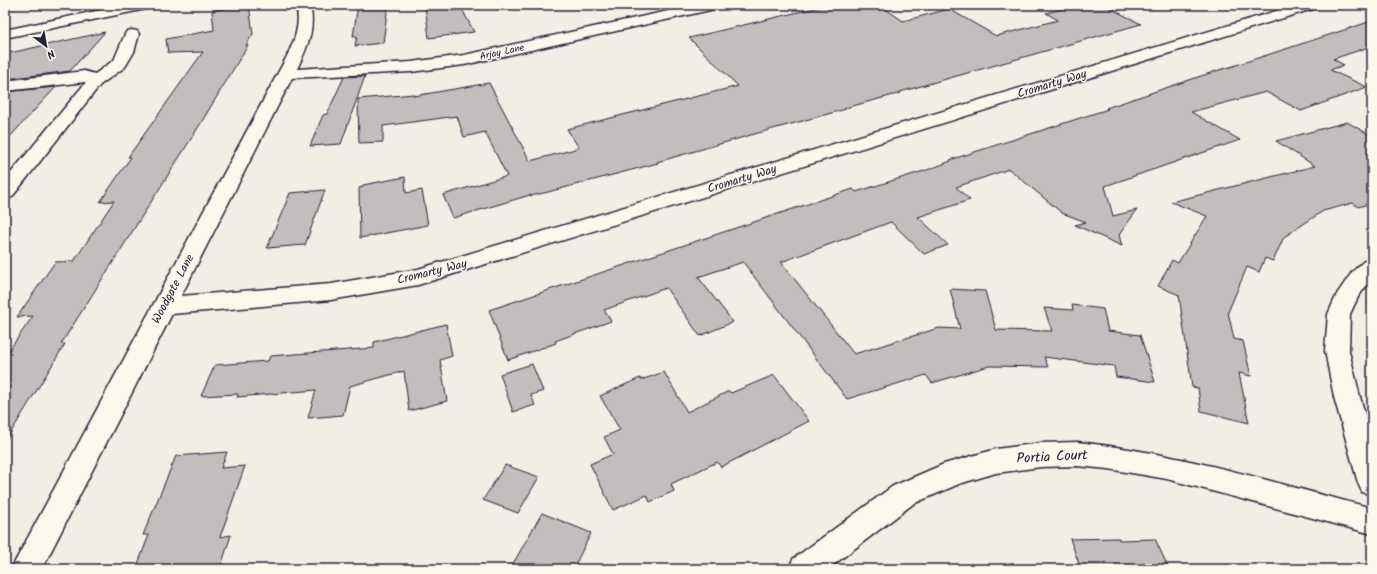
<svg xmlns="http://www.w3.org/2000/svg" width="1377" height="574" font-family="Kalam,sans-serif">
<rect width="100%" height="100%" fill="#f2eee5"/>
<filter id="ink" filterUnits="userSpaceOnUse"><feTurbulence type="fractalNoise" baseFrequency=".025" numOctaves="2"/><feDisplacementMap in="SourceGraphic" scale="8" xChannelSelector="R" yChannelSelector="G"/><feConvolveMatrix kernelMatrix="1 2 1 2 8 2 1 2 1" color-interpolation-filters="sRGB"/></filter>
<g filter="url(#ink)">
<!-- building -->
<g fill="#c2bebe" stroke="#22223b">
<path d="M 245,5 L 249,5 L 253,34 L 246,45 L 248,45 L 196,131 L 61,344 L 65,344 L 5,442 L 5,356 L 33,316 L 17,317 L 55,262 L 74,261 L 114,201 L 100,202 L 131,157 L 128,157 L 203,52 L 168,53 L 166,39 L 214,30 L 212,11 Z"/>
<path d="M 358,5 L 388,5 L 383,43 L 355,46 L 357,36 L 353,36 Z"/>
<path d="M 425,5 L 451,5 L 452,11 L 462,9 L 474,32 L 429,38 Z"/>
<path d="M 828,5 L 880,5 L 903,21 L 949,9 L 996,36 L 1058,20 L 1046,13 L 1077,5 L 1104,5 L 1141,24 L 900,92 L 901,93 L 845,108 L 846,109 L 751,135 L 657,162 L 658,163 L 548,192 L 531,196 L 530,195 L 453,218 L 443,195 L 507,176 L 485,132 L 464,137 L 457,116 L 383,126 L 383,142 L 359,143 L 358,99 L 414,94 L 414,96 L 489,83 L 530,161 L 579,148 L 567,129 L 738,86 L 689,38 Z"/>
<path d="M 1372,21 L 1372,46 L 1333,59 L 1344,65 L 1330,70 L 1367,87 L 1301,111 L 1266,92 L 1191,112 L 1240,140 L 1105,186 L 1113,216 L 1137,210 L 1119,235 L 1122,246 L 1075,225 L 1086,222 L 1062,213 L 1009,169 L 956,187 L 970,200 L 918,217 L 948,245 L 924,254 L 891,222 L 781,262 L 854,354 L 939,328 L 960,329 L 950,289 L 985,291 L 996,330 L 1052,331 L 1044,308 L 1073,310 L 1072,305 L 1103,309 L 1108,331 L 1140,335 L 1155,382 L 1116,377 L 1114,366 L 1044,357 L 1048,367 L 989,366 L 932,383 L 926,375 L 847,399 L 743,262 L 698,277 L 733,322 L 700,336 L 666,288 L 604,310 L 611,321 L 555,341 L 556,343 L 508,360 L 489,310 L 853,189 L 856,192 L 930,169 L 951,161 L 950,160 L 1108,109 L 1106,108 L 1225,68 L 1227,68 Z"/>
<path d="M 105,32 L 70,71 L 5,79 L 5,54 Z"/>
<path d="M 365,76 L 341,144 L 310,146 L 323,115 L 327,114 L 344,77 Z"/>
<path d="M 56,87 L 31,114 L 5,142 L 5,92 Z"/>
<path d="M 1347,122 L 1372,136 L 1372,203 L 1358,207 L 1353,203 L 1323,211 L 1284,237 L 1273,261 L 1265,258 L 1259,272 L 1247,267 L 1228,312 L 1234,339 L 1243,341 L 1251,376 L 1239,373 L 1249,423 L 1201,411 L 1198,388 L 1192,387 L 1179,295 L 1158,286 L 1172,260 L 1178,263 L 1207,216 L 1171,202 L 1315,166 L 1276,141 Z"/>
<path d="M 405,177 L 406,193 L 422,190 L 428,225 L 360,238 L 359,188 L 363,187 L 363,185 Z"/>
<path d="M 325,190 L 305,245 L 267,248 L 290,193 Z"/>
<path d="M 446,324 L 452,356 L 440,360 L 447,401 L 409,411 L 404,371 L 350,386 L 343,415 L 308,418 L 316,390 L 237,397 L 238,394 L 201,396 L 215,365 L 268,361 L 270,356 L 374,348 L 374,342 Z"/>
<path d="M 532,364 L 543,391 L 531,395 L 535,405 L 513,412 L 500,374 Z"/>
<path d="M 664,372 L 687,412 L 729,391 L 731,393 L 774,375 L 809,421 L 721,467 L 717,462 L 671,484 L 674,491 L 650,502 L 647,495 L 613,510 L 590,464 L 613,454 L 604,437 L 620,430 L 600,396 L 640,378 L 641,380 Z"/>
<path d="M 227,452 L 221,468 L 245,466 L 220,537 L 231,535 L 220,569 L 136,569 L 149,535 L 143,535 L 176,456 Z"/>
<path d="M 505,465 L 539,477 L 518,513 L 483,500 Z"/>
<path d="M 542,513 L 591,533 L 573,569 L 510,569 Z"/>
<path d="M 1119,538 L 1119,540 L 1155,539 L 1169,569 L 1081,569 L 1070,539 Z"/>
</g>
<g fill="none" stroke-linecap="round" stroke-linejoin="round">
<defs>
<g id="minor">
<path d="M 125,5 L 153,5 L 151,8 L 146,9 L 5,38 L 5,30 Z"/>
<path d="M 296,5 L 310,5 C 316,29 307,48 297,69 L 411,62 L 464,55 L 696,5 L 722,5 L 720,8 L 715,9 L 464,65 L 411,72 L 292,78 L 181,296 L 331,284 L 418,269 L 1296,5 L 1318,5 L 1316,8 L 418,285 L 331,300 L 172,314 L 42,569 L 11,569 L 286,58 C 295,40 301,24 296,5 Z"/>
<path d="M 132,30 L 137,31 L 139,34 L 134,52 L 125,67 L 100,85 L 12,197 L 5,199 L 5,180 L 86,82 L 5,91 L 5,81 L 84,71 L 95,74 L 114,60 L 125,34 L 127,31 Z"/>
<path d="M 1372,259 L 1372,278 L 1358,297 L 1350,314 L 1349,351 L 1360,397 L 1372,438 L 1372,495 L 1362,492 L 1358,483 L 1334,397 L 1325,351 L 1328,314 L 1337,294 L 1352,272 L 1364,261 Z"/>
<path d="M 1077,442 C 1177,452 1275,483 1372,508 L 1372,534 L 1167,479 L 1108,469 L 1077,466 L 1041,467 L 996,473 L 959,484 L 913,504 L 828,569 L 789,569 L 793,559 L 893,486 L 944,464 L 996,449 L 1041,443 Z"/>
</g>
</defs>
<!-- minor casing -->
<use href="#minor" stroke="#22223b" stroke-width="3"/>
<!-- minor -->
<use href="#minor" fill="#fbf7ec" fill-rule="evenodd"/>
</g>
</g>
<g text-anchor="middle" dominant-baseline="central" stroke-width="3" stroke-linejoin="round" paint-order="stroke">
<!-- far-street labels -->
<g font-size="10" fill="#22223b" stroke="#fbf7ec">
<text transform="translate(502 52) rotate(-12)">Arjay Lane</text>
</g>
<!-- street labels -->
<g font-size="12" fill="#22223b" stroke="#fbf7ec">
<text transform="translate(1052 84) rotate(-17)">Cromarty Way</text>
<text transform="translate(742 179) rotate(-17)">Cromarty Way</text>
<text transform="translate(432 272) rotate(-14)">Cromarty Way</text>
<text transform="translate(173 289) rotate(-62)">Woodgate Lane</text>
</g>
<!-- near-street labels -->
<g font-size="14" fill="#22223b" stroke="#fbf7ec">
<text transform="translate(1052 457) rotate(-3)">Portia Court</text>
</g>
</g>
<!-- margin -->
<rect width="1377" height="574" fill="none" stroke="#fbf7ec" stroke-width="20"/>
<rect x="10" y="10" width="1357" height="554" fill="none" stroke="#22223b" stroke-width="1.5" filter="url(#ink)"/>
<!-- north arrow -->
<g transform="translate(46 46) rotate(149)" stroke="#fbf7ec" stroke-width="3" paint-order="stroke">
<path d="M0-3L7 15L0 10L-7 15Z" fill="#22223b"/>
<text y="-6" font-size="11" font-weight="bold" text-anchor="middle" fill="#22223b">N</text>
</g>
</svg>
